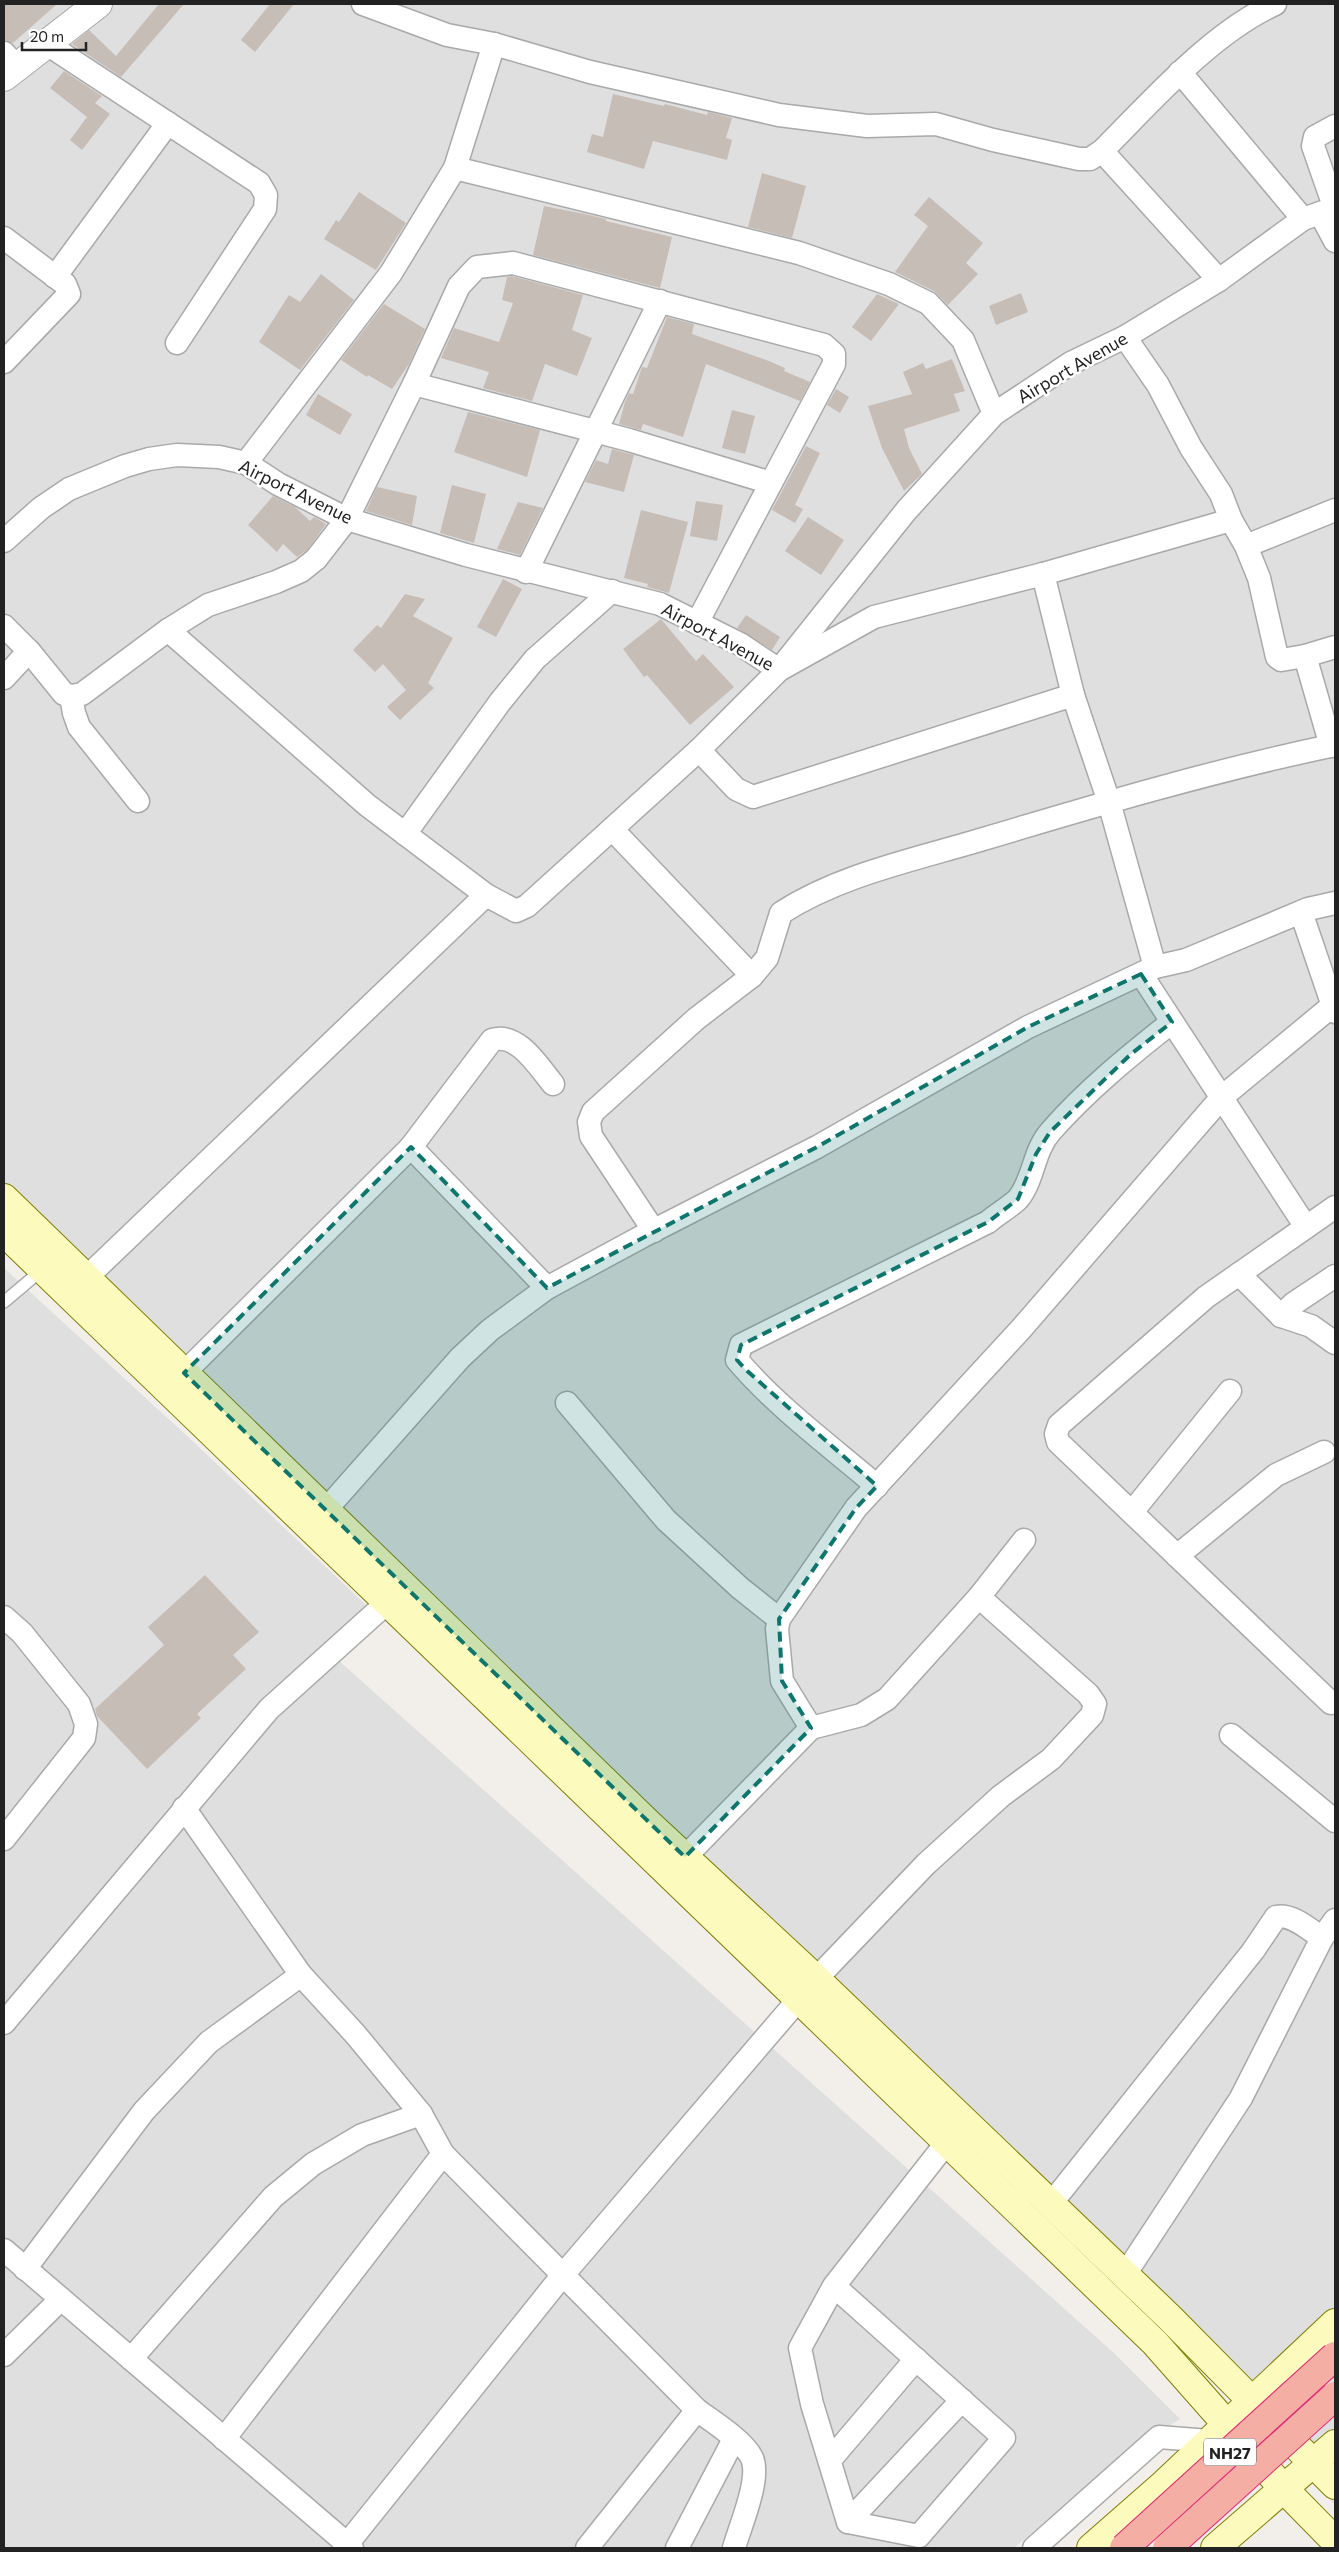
<svg xmlns="http://www.w3.org/2000/svg" width="1339" height="2552" font-family="Commissioner,sans-serif">
<rect width="100%" height="100%" fill="#f2eee9"/>
<!-- residential -->
<g fill="#e0dfdf">
<path d="M 4,4 L 1335,4 L 1335,2505 L 1224,2393 L 4,1198 Z"/>
<path d="M 4,1268 L 187,1436 L 366,1605 L 328,1651 L 1115,2354 L 1180,2419 L 1125,2453 L 1014,2548 L 4,2548 Z"/>
</g>
<!-- building -->
<g fill="#c7bdb7">
<path d="M 4,4 L 57,4 L 13,43 L 4,40 Z"/>
<path d="M 159,4 L 184,4 L 121,77 L 72,44 L 89,30 L 116,56 Z"/>
<path d="M 270,4 L 294,4 L 255,52 L 241,40 Z"/>
<path d="M 64,71 L 102,96 L 95,103 L 110,114 L 82,150 L 70,140 L 87,117 L 50,88 Z"/>
<path d="M 613,94 L 664,106 L 665,104 L 707,115 L 708,112 L 732,118 L 726,138 L 732,140 L 727,160 L 653,141 L 644,169 L 587,152 L 592,134 L 603,137 Z"/>
<path d="M 762,173 L 806,186 L 792,238 L 748,227 Z"/>
<path d="M 359,192 L 406,223 L 376,270 L 324,239 L 336,220 L 339,222 Z"/>
<path d="M 929,197 L 983,243 L 966,263 L 978,274 L 948,305 L 934,291 L 895,272 L 928,226 L 914,215 Z"/>
<path d="M 544,206 L 585,214 L 606,219 L 606,221 L 672,237 L 660,288 L 533,255 Z"/>
<path d="M 321,274 L 354,300 L 300,370 L 259,342 L 289,295 L 300,302 Z"/>
<path d="M 512,276 L 583,295 L 572,330 L 592,338 L 577,376 L 545,364 L 532,401 L 483,388 L 489,372 L 441,358 L 454,328 L 499,342 L 513,303 L 502,300 L 507,277 Z"/>
<path d="M 1021,293 L 1028,312 L 996,325 L 989,306 Z"/>
<path d="M 877,294 L 899,304 L 871,341 L 852,327 Z"/>
<path d="M 384,304 L 425,329 L 409,364 L 392,389 L 368,375 L 367,377 L 341,360 Z"/>
<path d="M 667,317 L 694,324 L 692,334 L 769,361 L 785,368 L 784,371 L 810,382 L 800,401 L 706,364 L 683,437 L 643,424 L 641,430 L 619,424 L 625,402 L 629,393 L 633,394 L 642,367 L 647,368 Z"/>
<path d="M 952,359 L 965,391 L 954,394 L 960,411 L 904,429 L 909,448 L 922,474 L 904,491 L 882,448 L 868,406 L 912,394 L 903,372 L 923,363 L 926,369 Z"/>
<path d="M 836,389 L 849,397 L 840,413 L 827,405 Z"/>
<path d="M 318,394 L 352,414 L 340,435 L 306,415 Z"/>
<path d="M 732,410 L 755,416 L 745,454 L 722,448 Z"/>
<path d="M 468,412 L 540,430 L 527,477 L 454,452 Z"/>
<path d="M 806,446 L 820,453 L 795,505 L 803,509 L 795,523 L 772,510 Z"/>
<path d="M 612,449 L 634,455 L 624,492 L 585,482 L 596,460 L 608,464 Z"/>
<path d="M 452,485 L 486,494 L 474,543 L 440,533 Z"/>
<path d="M 377,487 L 417,496 L 412,525 L 366,511 Z"/>
<path d="M 273,496 L 295,507 L 310,521 L 314,517 L 326,524 L 307,550 L 297,557 L 283,544 L 277,552 L 248,525 Z"/>
<path d="M 696,501 L 723,505 L 717,541 L 690,536 Z"/>
<path d="M 518,502 L 543,508 L 520,555 L 497,549 Z"/>
<path d="M 641,510 L 688,522 L 669,593 L 647,587 L 648,584 L 624,578 Z"/>
<path d="M 808,517 L 844,540 L 821,575 L 785,551 Z"/>
<path d="M 503,579 L 522,589 L 496,637 L 477,627 Z"/>
<path d="M 405,594 L 425,599 L 413,616 L 453,638 L 428,683 L 434,688 L 400,720 L 387,707 L 406,690 L 383,664 L 375,672 L 353,650 L 377,625 L 381,628 Z"/>
<path d="M 746,615 L 780,637 L 772,650 L 737,628 Z"/>
<path d="M 661,619 L 696,661 L 703,654 L 734,687 L 690,725 L 647,675 L 644,677 L 623,649 Z"/>
<path d="M 205,1575 L 259,1632 L 233,1655 L 246,1669 L 197,1714 L 201,1718 L 147,1769 L 97,1716 L 95,1709 L 164,1645 L 148,1627 Z"/>
</g>
<g fill="none" stroke-linecap="round" stroke-linejoin="round">
<defs>
<path id="service" d="M 4,1302 L 43,1269"/>
<g id="minor">
<path d="M 363,4 L 447,35 L 494,44 L 590,72 L 779,115 L 867,126 L 936,124 L 993,140 L 1079,159 L 1090,159 L 1102,151 C 1151,102 1211,33 1275,4"/>
<path d="M 47,44 L 259,183 L 266,195 L 265,209 L 177,343"/>
<path d="M 4,53 L 17,67"/>
<path d="M 1180,72 L 1303,219"/>
<path d="M 1102,151 L 1219,280"/>
<path d="M 455,168 L 799,253 L 889,284 L 928,303 L 963,340 L 994,414"/>
<path d="M 1335,209 L 1313,146 L 1315,137 L 1335,126"/>
<path d="M 1320,213 L 1335,241"/>
<path d="M 4,238 L 65,284 L 69,294 L 4,362"/>
<path d="M 55,277 L 168,123"/>
<path d="M 1125,337 L 1158,385 L 1191,448 L 1221,494 L 1231,520 L 1246,546 L 1259,578 L 1277,657 L 1281,660 L 1305,656 L 1335,647"/>
<path d="M 414,384 L 629,440 L 771,483"/>
<path d="M 246,463 L 391,273 L 455,168 L 494,44"/>
<path d="M 4,541 L 41,508 L 69,489 L 125,466 L 149,459 L 177,455 L 219,457 L 246,463 L 278,484 L 347,519 L 466,555 L 660,604 L 740,644 L 779,670 L 906,511 L 994,414 L 1071,363 L 1125,337 L 1219,280 L 1303,219 L 1335,208"/>
<path d="M 1246,546 L 1335,510"/>
<path d="M 526,572 L 660,301"/>
<path d="M 1043,574 L 1073,695 L 1109,802 L 1155,967"/>
<path d="M 4,626 L 29,651 L 64,694 L 71,696 L 82,694 L 168,630 L 208,605 L 276,582 L 301,571 L 316,559 L 347,519 L 414,384 L 459,286 L 477,267 L 513,263 L 824,345 L 834,354 L 834,364 L 697,623"/>
<path d="M 168,630 L 367,805 L 486,895 L 516,911 L 527,906 L 699,750 L 779,670 L 874,617 L 1043,574 L 1231,520"/>
<path d="M 1305,656 L 1331,746"/>
<path d="M 4,678 L 29,651"/>
<path d="M 71,696 L 74,713 L 79,727 L 138,801"/>
<path d="M 699,750 L 736,789 L 753,797 L 1073,695"/>
<path d="M 612,829 L 752,976"/>
<path d="M 405,834 L 500,702 L 535,659 L 612,591"/>
<path d="M 1301,912 L 1335,1012"/>
<path d="M 1141,974 L 1306,1227"/>
<path d="M 411,1147 L 547,1288"/>
<path d="M 654,1231 L 591,1136 L 589,1122 L 593,1112 L 696,1019 L 752,976 L 767,958 L 781,913 C 840,875 913,860 980,840 C 1097,805 1215,770 1335,745"/>
<path d="M 1239,1274 L 1281,1316 L 1293,1304 L 1335,1276"/>
<path d="M 86,1278 L 486,895"/>
<path d="M 1281,1316 L 1311,1326 L 1335,1343"/>
<path d="M 184,1373 L 411,1147 L 492,1040 C 518,1032 538,1066 553,1084"/>
<path d="M 567,1403 L 666,1520 L 740,1588 L 779,1619"/>
<path d="M 877,1486 C 830,1446 777,1407 737,1360 L 741,1345 L 988,1222 C 997,1214 1010,1207 1018,1199 C 1034,1180 1033,1151 1051,1131 C 1087,1090 1130,1055 1172,1022"/>
<path d="M 1132,1512 L 1230,1391"/>
<path d="M 315,1522 L 460,1358 L 490,1330 L 547,1288 L 643,1236 L 817,1147 L 1028,1027 L 1155,967 L 1186,960 L 1308,909 L 1335,903"/>
<path d="M 1177,1556 L 1276,1475 L 1324,1452"/>
<path d="M 4,1617 L 22,1633 L 79,1704 L 86,1724 L 84,1738 L 4,1839"/>
<path d="M 1331,1703 L 1058,1442 L 1056,1434 L 1059,1425 L 1206,1297 L 1335,1207"/>
<path d="M 811,1728 L 782,1681 L 777,1629 L 779,1619 L 856,1508 L 1021,1329 L 1222,1097 L 1332,1006"/>
<path d="M 1231,1735 L 1335,1821"/>
<path d="M 184,1808 L 301,1975"/>
<path d="M 685,1857 L 811,1728 L 861,1715 L 887,1699 L 979,1597 L 1024,1540"/>
<path d="M 4,2023 L 269,1709 L 400,1591"/>
<path d="M 1050,2205 L 1253,1951 L 1276,1917 C 1291,1913 1309,1929 1322,1938"/>
<path d="M 4,2250 L 352,2548"/>
<path d="M 25,2269 L 144,2111 L 209,2042 L 301,1975 L 356,2035 L 421,2114 L 443,2154 L 697,2410 C 712,2421 744,2441 752,2458 C 761,2479 740,2526 734,2548"/>
<path d="M 1124,2276 L 1241,2098 L 1322,1938 L 1335,1920"/>
<path d="M 834,2286 L 1004,2438 L 919,2536 L 848,2522 L 812,2404 L 800,2348 L 834,2286 L 947,2142"/>
<path d="M 4,2355 L 61,2299"/>
<path d="M 131,2359 L 273,2197 L 313,2164 L 362,2135 L 421,2114"/>
<path d="M 224,2439 L 443,2154"/>
<path d="M 830,2460 L 916,2359"/>
<path d="M 848,2522 L 962,2400"/>
<path d="M 344,2548 L 562,2276 L 816,1979 L 926,1864 L 1001,1796 L 1051,1759 L 1092,1715 L 1095,1704 L 1088,1694 L 979,1597"/>
<path d="M 587,2548 L 697,2410"/>
<path d="M 677,2548 L 734,2439"/>
<path d="M 1034,2548 L 1159,2437 L 1209,2441"/>
</g>
<path id="tertiary" d="M 4,77 L 98,4"/>
<g id="secondary">
<path d="M 4,1198 L 649,1824 L 816,1979 L 1170,2318 L 1335,2485"/>
<path d="M 4,1232 L 1155,2343 L 1283,2488 L 1335,2541"/>
<path d="M 1091,2548 L 1164,2484 L 1335,2323"/>
<path d="M 1215,2548 L 1335,2444"/>
</g>
</defs>
<!-- service casing -->
<use href="#service" stroke="#a9a9a9" stroke-width="14"/>
<!-- minor casing -->
<use href="#minor" stroke="#a9a9a9" stroke-width="25"/>
<!-- tertiary casing -->
<use href="#tertiary" stroke="#a9a9a9" stroke-width="30"/>
<!-- secondary casing -->
<use href="#secondary" stroke="#7e8101" stroke-width="30"/>
<!-- service -->
<use href="#service" stroke="#fff" stroke-width="11"/>
<!-- minor -->
<use href="#minor" stroke="#fff" stroke-width="22"/>
<!-- tertiary -->
<use href="#tertiary" stroke="#fff" stroke-width="28"/>
<!-- secondary -->
<use href="#secondary" stroke="#fcfabd" stroke-width="28"/>
<defs>
<g id="trunk-bridge">
<path d="M 1124,2548 L 1335,2356"/>
<path d="M 1167,2548 L 1335,2396"/>
</g>
</defs>
<!-- trunk-bridge casing -->
<use href="#trunk-bridge" stroke="#e22475" stroke-width="30" stroke-linecap="butt"/>
<!-- trunk-bridge -->
<use href="#trunk-bridge" stroke="#f5aea4" stroke-width="28"/>
</g>
<!-- marked area -->
<path fill="#0f766e" fill-opacity="0.2" stroke="#0f766e" stroke-width="4" stroke-dasharray="10 6" stroke-linejoin="round" d="M 1141,974 L 1172,1022 L 1131,1054 L 1050,1132 L 1036,1154 L 1018,1199 L 988,1222 L 741,1345 L 737,1360 L 745,1369 L 877,1486 L 856,1508 L 779,1619 L 782,1681 L 811,1728 L 685,1857 L 184,1373 L 411,1147 L 547,1288 L 817,1147 L 1028,1027 Z"/>
<g text-anchor="middle" dominant-baseline="central" stroke-width="5" stroke-linejoin="round" paint-order="stroke">
<!-- shield labels -->
<rect fill="#fff" stroke="#646464" stroke-width="1" x="1204" y="2438.5" width="52" height="27" rx="4"/>
<g font-size="16" font-weight="bold" fill="#222">
<text x="1230" y="2452">NH27</text>
</g>
<!-- street labels -->
<g font-size="18" fill="#222" stroke="#fff">
<text transform="translate(1072 367) rotate(-30)">Airport Avenue</text>
<text transform="translate(296 491) rotate(26)">Airport Avenue</text>
<text transform="translate(718 636) rotate(28)">Airport Avenue</text>
</g>
</g>
<!-- border -->
<rect width="1339" height="2552" fill="none" stroke="#222222" stroke-width="10"/>
<!-- scale -->
<path d="M22 42v8h64v-8" fill="none" stroke="#222222" stroke-width="2.5"/>
<text x="30" y="42" font-size="15" fill="#222222" stroke="#ffffff" stroke-width="4" paint-order="stroke">20 m</text>
</svg>
